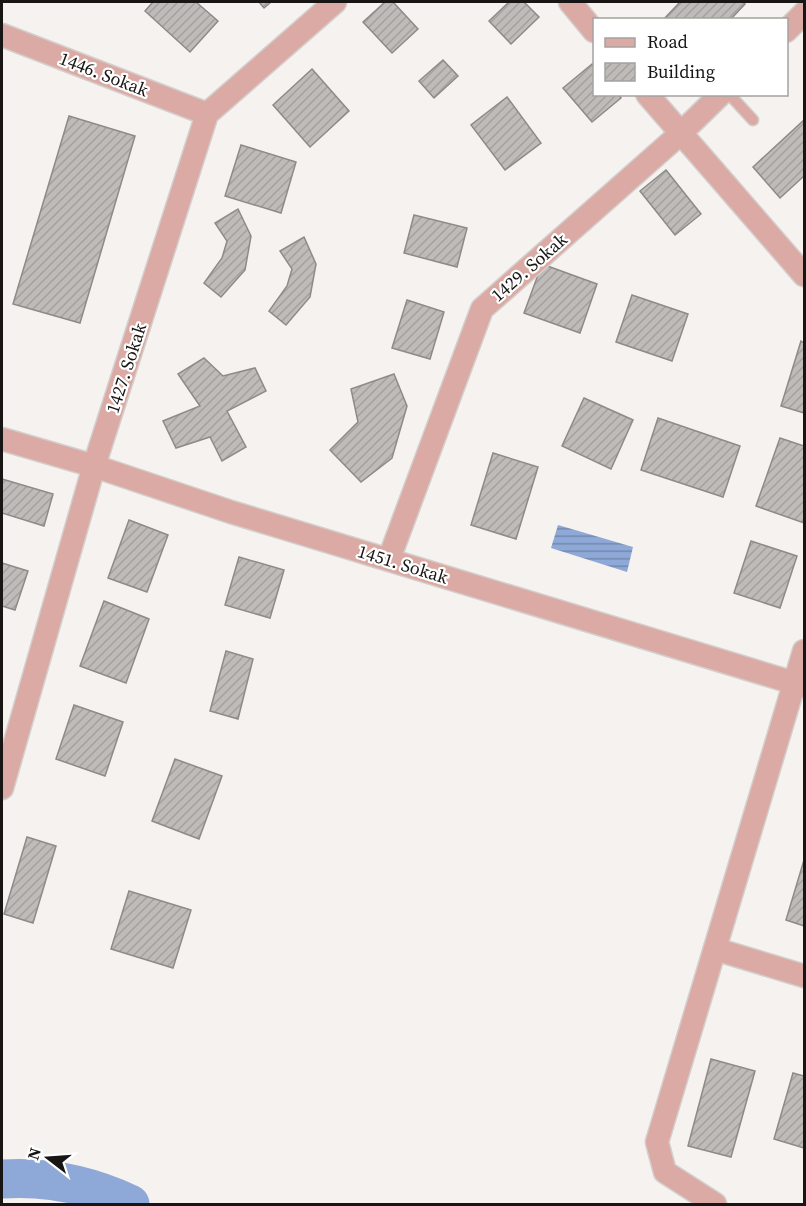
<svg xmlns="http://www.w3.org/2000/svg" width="806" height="1206" font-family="'Source Serif 4',serif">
<defs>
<pattern id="water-rules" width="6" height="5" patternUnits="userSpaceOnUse" patternTransform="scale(1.5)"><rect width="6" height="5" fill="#8ea9d7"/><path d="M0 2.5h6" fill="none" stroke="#7389ad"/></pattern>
<pattern id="building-hatch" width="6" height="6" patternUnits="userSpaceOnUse" patternTransform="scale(1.5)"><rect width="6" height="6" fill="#bfbbb8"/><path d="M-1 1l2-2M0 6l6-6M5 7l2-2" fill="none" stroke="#a3a09d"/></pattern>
</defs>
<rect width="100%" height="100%" fill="#f6f2ef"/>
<!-- water -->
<path fill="url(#water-rules)" d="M 558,525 L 633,547 L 627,572 L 551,548 Z"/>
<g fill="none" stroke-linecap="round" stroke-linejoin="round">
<!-- river -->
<path stroke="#8ea9d7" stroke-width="39" d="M 2,1179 C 46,1176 90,1185 130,1204"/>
</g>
<!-- building -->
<g fill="url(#building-hatch)" stroke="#8e8a88" stroke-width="1.5">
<path d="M 153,2 L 196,2 L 218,21 L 190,52 L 145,11 Z"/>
<path d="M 259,2 L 271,2 L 264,8 Z"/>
<path d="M 385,2 L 393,2 L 418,29 L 392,53 L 363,22 Z"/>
<path d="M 509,2 L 524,2 L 539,17 L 511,44 L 489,21 Z"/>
<path d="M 680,2 L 743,2 L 745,4 L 730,20 L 663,20 Z"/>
<path d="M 443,60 L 458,76 L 434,98 L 419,81 Z"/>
<path d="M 592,64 L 594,67 L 594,94 L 618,94 L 621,98 L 592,122 L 563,88 Z"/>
<path d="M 312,69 L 349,111 L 310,147 L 273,105 Z"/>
<path d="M 507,97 L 541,143 L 505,170 L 471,125 Z"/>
<path d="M 69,116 L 135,136 L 80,323 L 13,304 Z"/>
<path d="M 804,120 L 804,176 L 780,198 L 753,167 Z"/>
<path d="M 241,145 L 296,162 L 281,213 L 225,196 Z"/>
<path d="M 666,170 L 701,214 L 675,235 L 640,191 Z"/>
<path d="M 238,209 L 251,236 L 245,270 L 221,297 L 204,283 L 222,258 L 227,241 L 215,223 Z"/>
<path d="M 414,215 L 467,228 L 457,267 L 404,253 Z"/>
<path d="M 304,237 L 316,264 L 310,297 L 286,325 L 269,311 L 287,286 L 292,269 L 280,251 Z"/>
<path d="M 542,264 L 597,284 L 580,333 L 524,313 Z"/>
<path d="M 632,295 L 688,314 L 672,361 L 616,342 Z"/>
<path d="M 407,300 L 444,312 L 430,359 L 392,348 Z"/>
<path d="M 801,341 L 804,343 L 804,413 L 781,406 Z"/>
<path d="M 204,358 L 223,376 L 255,368 L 266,391 L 227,411 L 246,447 L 222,461 L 210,437 L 176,448 L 163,421 L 200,406 L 178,374 Z"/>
<path d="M 394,374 L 407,406 L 392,458 L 361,482 L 330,450 L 358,422 L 351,389 Z"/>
<path d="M 584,398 L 633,420 L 611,469 L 562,446 Z"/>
<path d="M 658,418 L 740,446 L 723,497 L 641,470 Z"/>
<path d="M 780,438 L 804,446 L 804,523 L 756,506 Z"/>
<path d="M 493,453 L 538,467 L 516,539 L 471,525 Z"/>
<path d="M 2,479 L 53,494 L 44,526 L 2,513 Z"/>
<path d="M 129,520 L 168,535 L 147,592 L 108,578 Z"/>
<path d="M 751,541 L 797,556 L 780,608 L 734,593 Z"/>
<path d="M 239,557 L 284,570 L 270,618 L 225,605 Z"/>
<path d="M 2,563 L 28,571 L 15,610 L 2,606 Z"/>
<path d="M 104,601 L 149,619 L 126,683 L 80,666 Z"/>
<path d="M 226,651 L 253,659 L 238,719 L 210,711 Z"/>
<path d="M 74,705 L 123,722 L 105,776 L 56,759 Z"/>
<path d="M 175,759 L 222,776 L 199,839 L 152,821 Z"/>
<path d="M 27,837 L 56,846 L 33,923 L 4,914 Z"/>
<path d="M 804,860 L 804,926 L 786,920 Z"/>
<path d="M 129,891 L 191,910 L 173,968 L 111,949 Z"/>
<path d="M 711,1059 L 755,1071 L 731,1157 L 688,1146 Z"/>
<path d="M 793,1073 L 804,1076 L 804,1148 L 774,1139 Z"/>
</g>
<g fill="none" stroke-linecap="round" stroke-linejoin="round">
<defs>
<path id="service" d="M 729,94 L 753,120"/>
<g id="minor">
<path d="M 570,2 L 594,31"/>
<path d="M 786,31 L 804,13"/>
<path d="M 2,35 L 207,114"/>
<path d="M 647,94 L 804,275"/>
<path d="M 2,439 L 94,466 L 231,512 L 804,686"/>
<path d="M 389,559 L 482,309 L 680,134 L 721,94"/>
<path d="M 2,788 L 94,466 L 207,114 L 335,2"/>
<path d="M 715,949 L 804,976"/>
<path d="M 715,1204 L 665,1172 L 657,1142 L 804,651"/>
</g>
</defs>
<!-- service casing -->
<use href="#service" stroke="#d2cfcc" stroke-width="13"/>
<!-- minor casing -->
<use href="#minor" stroke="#d2cfcc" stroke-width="25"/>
<!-- service -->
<use href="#service" stroke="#dcaaa5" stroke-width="10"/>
<!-- minor -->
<use href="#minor" stroke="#dcaaa5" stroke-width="22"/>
</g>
<g text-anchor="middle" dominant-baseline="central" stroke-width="4.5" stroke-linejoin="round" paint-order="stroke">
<!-- street labels -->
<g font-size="18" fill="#181615" stroke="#fff">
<text transform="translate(104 74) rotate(21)">1446. Sokak</text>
<text transform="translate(529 267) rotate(-41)">1429. Sokak</text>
<text transform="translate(126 368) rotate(-72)">1427. Sokak</text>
<text transform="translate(403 564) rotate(17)">1451. Sokak</text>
</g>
</g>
<!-- border -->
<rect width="806" height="1206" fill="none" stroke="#181615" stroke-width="6"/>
<!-- legend -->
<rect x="593" y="18" width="195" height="78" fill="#ffffff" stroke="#a3a2a1" stroke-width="1.5"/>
<rect x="605" y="38" width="30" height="9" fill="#dcaaa5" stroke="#a3a2a1" stroke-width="1.5"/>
<text x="647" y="48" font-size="18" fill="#181615">Road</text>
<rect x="605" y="63" width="30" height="18" fill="url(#building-hatch)" stroke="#a3a2a1" stroke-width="1.5"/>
<text x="647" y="78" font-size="18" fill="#181615">Building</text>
<!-- north arrow -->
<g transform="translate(48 1158) rotate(287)" stroke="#ffffff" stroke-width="4.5" paint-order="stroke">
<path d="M0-4.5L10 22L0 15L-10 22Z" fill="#181615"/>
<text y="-9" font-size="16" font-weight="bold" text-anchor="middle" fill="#181615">N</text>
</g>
</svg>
